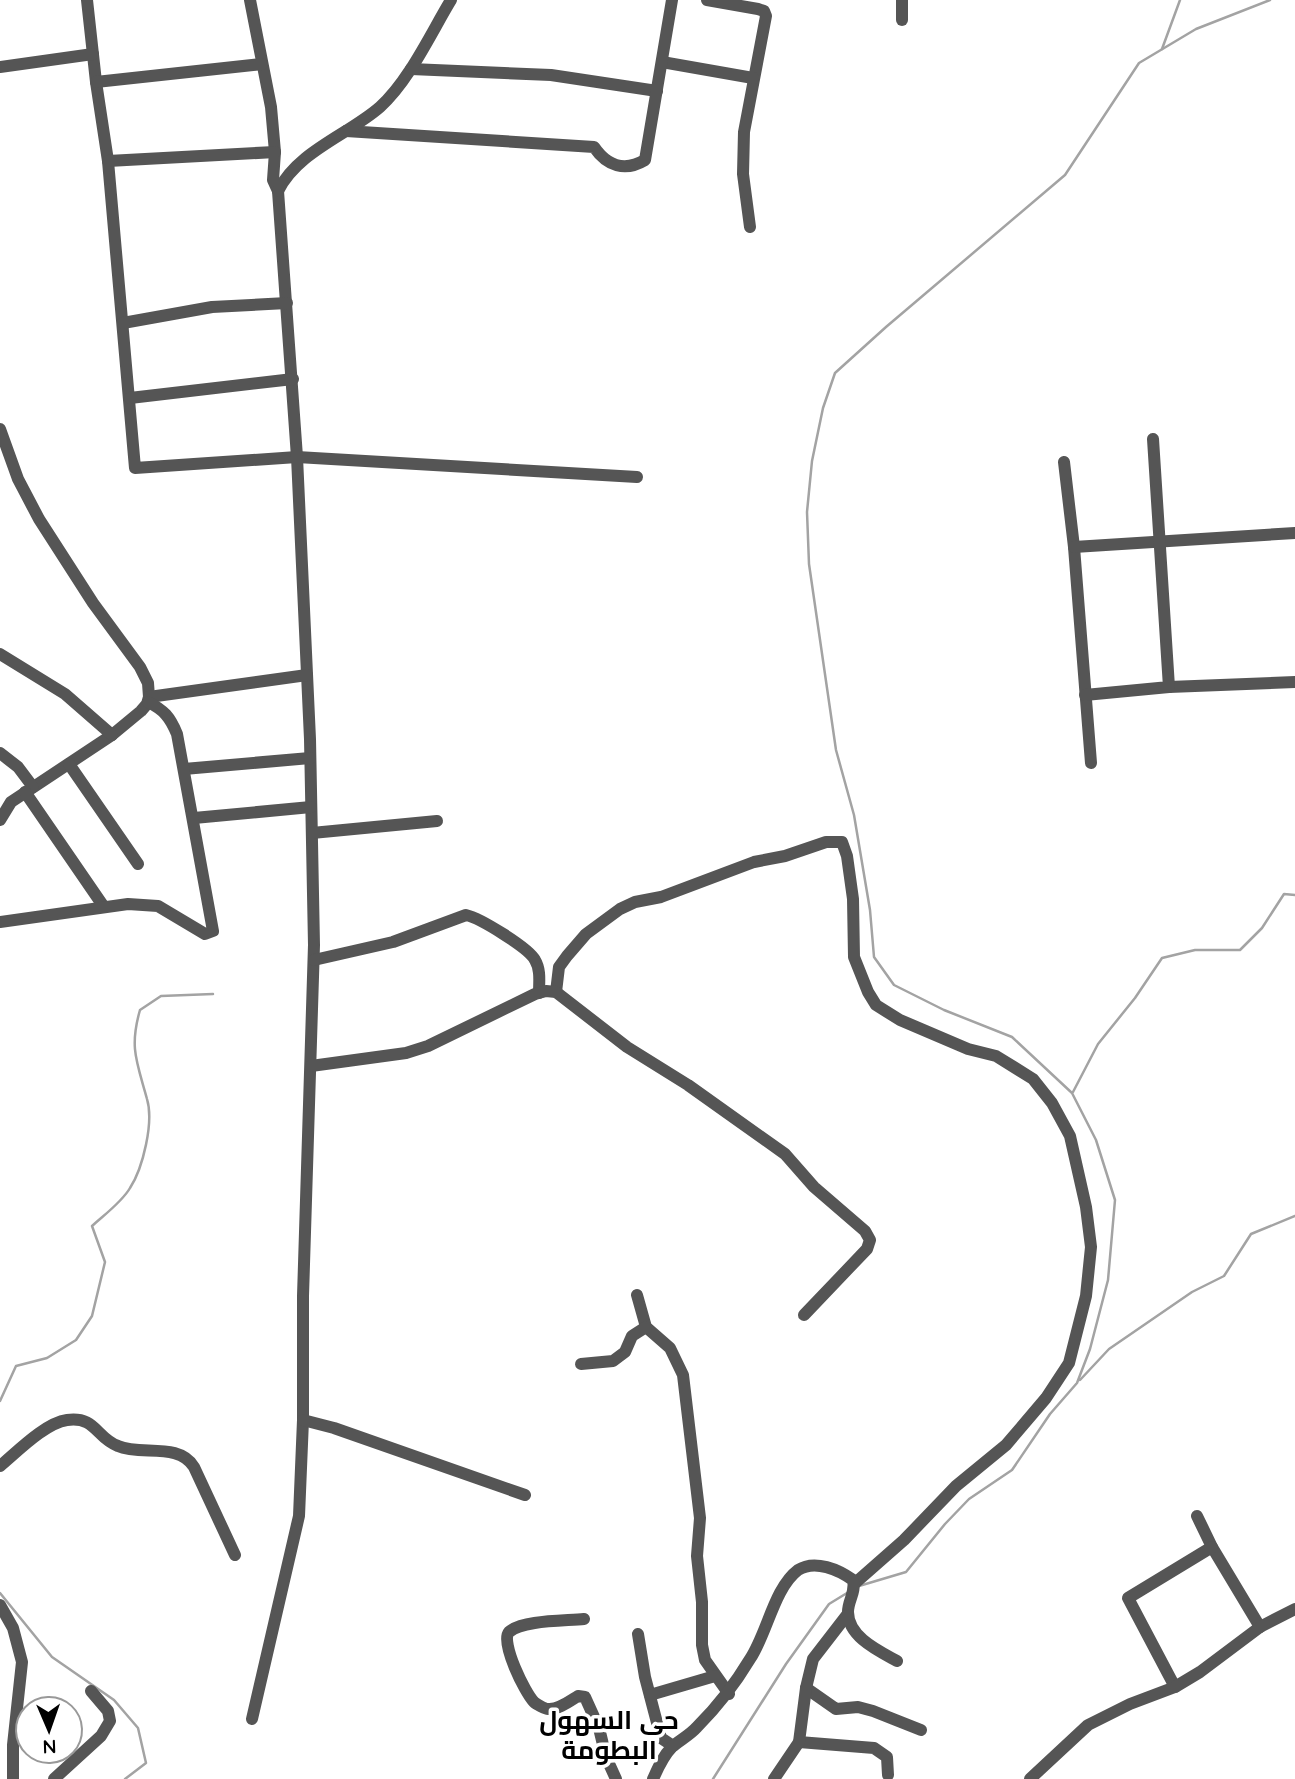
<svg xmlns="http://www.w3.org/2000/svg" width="1295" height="1779" font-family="Quicksand,Cairo,sans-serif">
<rect width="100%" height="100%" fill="#fff"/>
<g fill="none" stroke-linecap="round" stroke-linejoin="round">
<!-- stream -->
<g stroke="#a3a3a3" stroke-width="2.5">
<path d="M 1162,49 L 1180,0"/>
<path d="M 1073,1092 L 1098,1044 L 1135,998 L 1162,958 L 1195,950 L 1240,950 L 1262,928 L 1284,894 L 1295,895"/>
<path d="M 1080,1380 L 1109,1349 L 1192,1292 L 1224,1276 L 1251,1234 L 1295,1216"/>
<path d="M 0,1401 L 16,1366 L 47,1358 L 76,1340 L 92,1316 L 105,1262 L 92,1226 C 104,1215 122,1202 130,1188 C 143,1168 154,1122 147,1099 C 137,1062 129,1048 140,1010 L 161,996 L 213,994"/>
<path d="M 859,1586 L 906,1572 L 945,1524 L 969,1499 L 1012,1470 L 1050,1414 L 1077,1383 L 1090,1349 L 1108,1280 L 1115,1200 L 1096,1140 L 1072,1093 L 1012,1037 L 944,1010 L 894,985 L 874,957 L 870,910 L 854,815 L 836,750 L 809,564 L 807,512 L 812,461 L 823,408 L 835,373 L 886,327 L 1065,175 L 1139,63 L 1196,29 L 1270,0"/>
<path d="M 0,1593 L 52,1657 L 114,1700 L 138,1728 L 146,1763 L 125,1779"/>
<path d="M 713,1779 L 786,1664 L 829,1604 L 847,1593"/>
</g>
<!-- minor -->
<g stroke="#555" stroke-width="12">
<path d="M 87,0 L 96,82 L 108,161 L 135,468 L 297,457 L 637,477"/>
<path d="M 250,0 L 271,107 L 275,152 L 273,180 L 278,191 L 297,457 L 310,739 L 314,945 L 303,1296 L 303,1420 L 299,1516 L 252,1719"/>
<path d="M 707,0 L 758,9 L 764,11 L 766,16 L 744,132 L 743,174 L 750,227"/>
<path d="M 902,20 L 902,0"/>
<path d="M 662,62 L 753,78"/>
<path d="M 0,67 L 93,54"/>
<path d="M 411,69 L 551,75 L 657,91"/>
<path d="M 96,82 L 262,64"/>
<path d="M 346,131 L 594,147 C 607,166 625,172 645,160 L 672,0"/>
<path d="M 108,161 L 275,152"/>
<path d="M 278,191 C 298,151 348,135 380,107 C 409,81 431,33 451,0"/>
<path d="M 123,323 L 212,307 L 287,303"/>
<path d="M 130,398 L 293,379"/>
<path d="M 0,429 L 18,479 L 39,519 L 93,603 L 140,667 L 148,683 L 149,697 L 147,704 L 141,711 L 112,735 L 11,802 L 0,820"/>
<path d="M 1064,462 L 1074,547 L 1091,763"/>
<path d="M 1074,547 L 1295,533"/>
<path d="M 0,654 L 65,694 L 112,735"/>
<path d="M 1169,687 L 1295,682"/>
<path d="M 1085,695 L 1169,687 L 1153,439"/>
<path d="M 149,697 L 307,675"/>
<path d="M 0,753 L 18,767 L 33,787"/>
<path d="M 69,764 L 138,864"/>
<path d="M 184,769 L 310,758"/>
<path d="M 25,792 L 104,907"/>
<path d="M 194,818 L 311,807"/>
<path d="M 312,833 L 437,821"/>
<path d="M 0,922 L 128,904 L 158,906 L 205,934 L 213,931 L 177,734 C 170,717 164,710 148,702"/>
<path d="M 314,960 L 393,942 L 466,915 C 480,918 529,948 535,960 C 541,970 539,982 539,993"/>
<path d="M 556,992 L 559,967 L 567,956 L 586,934 L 620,909 L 635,902 L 661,897 L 754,862 L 785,856 L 826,842 L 842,842 L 847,856 L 853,899 L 854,957 L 868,992 L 876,1005 L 900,1020 L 968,1049 L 996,1056 L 1033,1079 L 1052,1103 L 1070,1136 L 1086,1207 L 1091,1247 L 1086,1296 L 1069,1363 L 1046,1398 L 1006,1445 L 956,1486 L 904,1540 L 854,1584"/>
<path d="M 311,1066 L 406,1053 L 428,1046 L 535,994 L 546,991 L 556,992 L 627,1047 L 688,1085 L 785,1154 L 814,1187 L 865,1231 L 870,1240 L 867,1249 L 804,1315"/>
<path d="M 637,1295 L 646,1327 L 670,1348 L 683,1375 L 700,1518 L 697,1556 L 702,1602 L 702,1645 L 705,1660 L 729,1694"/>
<path d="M 581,1364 L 613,1361 L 625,1352 L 632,1336 L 646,1327"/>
<path d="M 303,1420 L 334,1428 L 525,1495"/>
<path d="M 0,1466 C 17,1452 45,1423 67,1420 C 96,1416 96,1438 118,1446 C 141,1456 179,1442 194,1467 L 235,1555"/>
<path d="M 1197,1516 L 1212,1547 L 1260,1627"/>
<path d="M 0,1605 L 13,1628 L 22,1662 L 13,1745 L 13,1779"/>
<path d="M 584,1619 C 566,1621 522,1620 509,1632 C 500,1642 525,1693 534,1702 C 536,1704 545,1709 548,1709 C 558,1710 570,1701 578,1696 L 585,1697 L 599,1728 L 606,1757 L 616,1779"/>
<path d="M 638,1634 L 645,1677 L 661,1738 L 673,1746"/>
<path d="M 1175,1687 L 1128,1598 L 1212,1547"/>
<path d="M 806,1688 L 836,1709 L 858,1707 L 873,1711 L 921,1730"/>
<path d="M 650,1695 L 715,1676"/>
<path d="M 799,1742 L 874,1748 L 887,1757 L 888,1775"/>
<path d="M 54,1779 L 101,1736 L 110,1721 L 108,1711 L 91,1691"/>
<path d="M 653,1779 C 658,1768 663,1756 672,1747 C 680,1740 690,1735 697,1727 C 718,1706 735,1684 750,1659 C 767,1634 774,1588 798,1570 C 815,1559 839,1570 853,1580 C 856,1593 848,1600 848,1612 C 848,1637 879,1651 897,1661"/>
<path d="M 774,1779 L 799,1742 L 806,1688 L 813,1659 L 847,1615"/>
<path d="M 1030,1779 L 1088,1725 L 1130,1704 L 1175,1687 L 1200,1672 L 1260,1627 L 1295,1609"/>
</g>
</g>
<g text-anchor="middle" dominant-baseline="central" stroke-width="7" stroke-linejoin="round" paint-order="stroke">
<!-- district labels -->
<g font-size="26" font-weight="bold" fill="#000" stroke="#fff">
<text x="609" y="1719">حي السهول<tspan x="609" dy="30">البطومة</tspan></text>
</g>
</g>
<!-- north arrow -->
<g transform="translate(49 1730) rotate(178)"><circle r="33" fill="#ffffff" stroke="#999999" stroke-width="2"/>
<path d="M0-5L12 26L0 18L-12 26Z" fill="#000000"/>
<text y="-10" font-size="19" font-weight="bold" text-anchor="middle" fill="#000000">N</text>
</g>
</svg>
